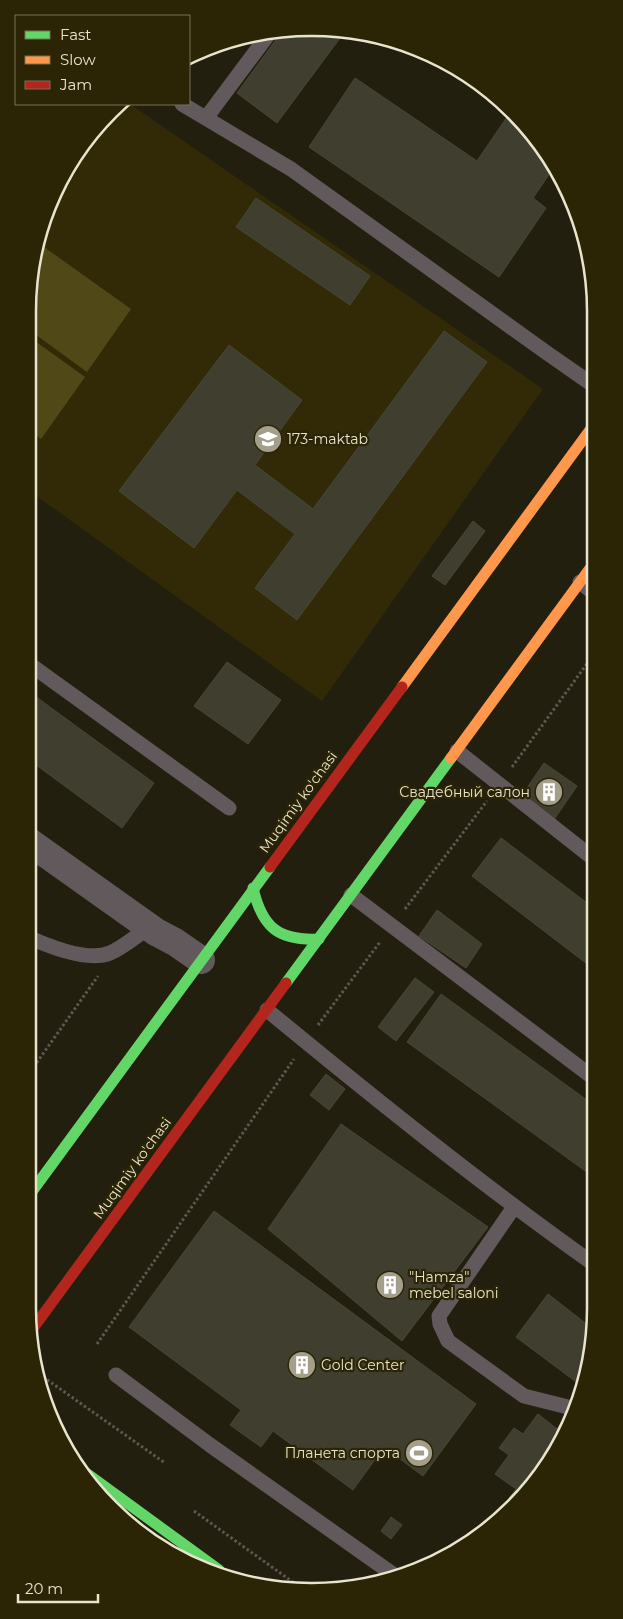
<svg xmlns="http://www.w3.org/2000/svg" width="623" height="1619" font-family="Montserrat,sans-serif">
<rect width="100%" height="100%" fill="#231f0e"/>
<!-- built -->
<path fill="#322a06" d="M 126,104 L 130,104 L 543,389 L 322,701 L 28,490 L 28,312 L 37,238 L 86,138 Z"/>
<!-- green -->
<g fill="#514818">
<path d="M 37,242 L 131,309 L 87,372 L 28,329 L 28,311 Z"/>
<path d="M 28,336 L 85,377 L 41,439 L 28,429 Z"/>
</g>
<!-- building -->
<g fill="#3f3e2f" stroke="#484838">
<path d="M 283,30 L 343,34 L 277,123 L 237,93 Z"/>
<path d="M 355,78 L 477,161 L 511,111 L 525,124 L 554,167 L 533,198 L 546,208 L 499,277 L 309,147 Z"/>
<path d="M 256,198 L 370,276 L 350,305 L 236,227 Z"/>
<path d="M 444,331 L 487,362 L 297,620 L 255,588 L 295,534 L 237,490 L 194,548 L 119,491 L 229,345 L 302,400 L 255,465 L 313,509 Z"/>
<path d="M 473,521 L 485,531 L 445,585 L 432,576 Z"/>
<path d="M 227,662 L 281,700 L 248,744 L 194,706 Z"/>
<path d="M 28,691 L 154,783 L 122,828 L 28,759 Z"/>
<path d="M 544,763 L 577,786 L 553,821 L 520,798 Z"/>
<path d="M 501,838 L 595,909 L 595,970 L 472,876 Z"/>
<path d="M 437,910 L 482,944 L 466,968 L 419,936 Z"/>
<path d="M 415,978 L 434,992 L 396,1041 L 378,1027 Z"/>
<path d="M 441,994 L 595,1106 L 595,1178 L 407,1042 Z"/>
<path d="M 326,1074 L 345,1089 L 329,1110 L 310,1095 Z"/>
<path d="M 341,1124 L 488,1227 L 402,1341 L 268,1229 Z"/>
<path d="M 214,1211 L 476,1404 L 423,1476 L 384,1447 L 353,1490 L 273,1431 L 261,1447 L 230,1425 L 241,1410 L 129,1327 Z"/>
<path d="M 548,1294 L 593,1329 L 586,1381 L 583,1387 L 516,1337 Z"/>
<path d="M 538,1414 L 557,1429 L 565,1418 L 567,1420 L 537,1480 L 514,1502 L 509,1498 L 516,1489 L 495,1474 L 509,1455 L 499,1448 L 514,1428 L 523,1434 Z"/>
<path d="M 391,1517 L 402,1525 L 391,1539 L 381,1531 Z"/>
</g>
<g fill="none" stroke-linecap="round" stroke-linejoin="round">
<!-- path -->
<g stroke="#5e5754" stroke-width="3" stroke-dasharray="2.5 2.5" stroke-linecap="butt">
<path d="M 512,767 L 594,654"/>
<path d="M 405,909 L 487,801"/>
<path d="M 318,1025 L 380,942"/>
<path d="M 28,1075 L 98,976"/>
<path d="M 97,1344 L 294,1059"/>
<path d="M 39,1374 L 165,1463"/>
<path d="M 194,1511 L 301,1588"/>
</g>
<!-- lane -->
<g stroke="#62595c" stroke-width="15">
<path d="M 182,104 L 291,169 L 547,353 L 593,385"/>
<path d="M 206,118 L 271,31"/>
<path d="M 580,582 L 594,593"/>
<path d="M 28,663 L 229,808"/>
<path d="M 457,751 L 594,859"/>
<path d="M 351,895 L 595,1079"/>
<path d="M 28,937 C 48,946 88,962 110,953 C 124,947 137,935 150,927"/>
<path d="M 267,1010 C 374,1098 482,1185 595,1265"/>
<path d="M 514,1207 L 439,1316 L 440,1324 L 448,1341 L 524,1396 L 572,1408"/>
<path d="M 116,1375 L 210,1445 L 394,1575"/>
</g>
<!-- street -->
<path stroke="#62595c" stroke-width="28" d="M 28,841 L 156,932 L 175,942 L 201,960"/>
<!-- fast -->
<g stroke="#63d668" stroke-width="11">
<path d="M 253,888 C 262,927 278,941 319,939"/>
<path d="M 286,983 L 451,758"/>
<path d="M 28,1197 L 270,867"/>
<path d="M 86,1473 L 219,1570"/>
</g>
<!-- slow -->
<g stroke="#ff974d" stroke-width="11">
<path d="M 402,687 L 593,426"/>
<path d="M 451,758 L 594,563"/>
</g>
<!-- jam -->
<g stroke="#b3261e" stroke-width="11">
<path d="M 270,867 L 402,687"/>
<path d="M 31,1331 L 286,983"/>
</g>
</g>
<!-- icons -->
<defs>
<symbol id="school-disc" viewBox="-11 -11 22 22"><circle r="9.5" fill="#a39f8a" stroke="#2b2506"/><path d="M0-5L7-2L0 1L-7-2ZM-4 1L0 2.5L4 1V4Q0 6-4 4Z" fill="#fff"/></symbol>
<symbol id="building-disc" viewBox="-11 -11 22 22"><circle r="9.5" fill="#a39f8a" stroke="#2b2506"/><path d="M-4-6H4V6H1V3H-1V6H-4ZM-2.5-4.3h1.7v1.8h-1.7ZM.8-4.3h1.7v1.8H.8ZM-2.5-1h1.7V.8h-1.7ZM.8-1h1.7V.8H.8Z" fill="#fff"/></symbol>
<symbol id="stadium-disc" viewBox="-11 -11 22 22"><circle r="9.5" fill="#a39f8a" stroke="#2b2506"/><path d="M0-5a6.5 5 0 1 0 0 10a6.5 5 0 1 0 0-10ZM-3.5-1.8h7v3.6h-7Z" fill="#fff"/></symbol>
</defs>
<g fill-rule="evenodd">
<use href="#school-disc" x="252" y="423" width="32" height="32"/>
<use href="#building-disc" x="533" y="776" width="32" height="32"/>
<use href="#building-disc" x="374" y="1269" width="32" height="32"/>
<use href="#building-disc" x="286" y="1349" width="32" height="32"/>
<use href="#stadium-disc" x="403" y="1437" width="32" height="32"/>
</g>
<g text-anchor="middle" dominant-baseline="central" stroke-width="4.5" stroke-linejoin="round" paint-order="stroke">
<!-- poi labels -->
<g font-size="14" fill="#e8e4cd" stroke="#2b2506" text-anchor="start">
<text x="287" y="439">173-maktab</text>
<text x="530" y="792" text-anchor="end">Свадебный салон</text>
<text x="409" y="1277">"Hamza"<tspan x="409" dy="16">mebel saloni</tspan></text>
<text x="321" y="1365">Gold Center</text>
<text x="400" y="1453" text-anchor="end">Планета спорта</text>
</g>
<!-- street labels -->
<g font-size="14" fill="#e8e4cd" stroke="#2b2506">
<text transform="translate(298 802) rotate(-54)">Muqimiy ko'chasi</text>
<text transform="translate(132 1168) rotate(-54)">Muqimiy ko'chasi</text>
</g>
</g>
<!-- crop -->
<path d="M0 0H623V1619H0ZM311 36H312A275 275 0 0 1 587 311V1308A275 275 0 0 1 312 1583H311A275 275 0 0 1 36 1308V311A275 275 0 0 1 311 36Z" fill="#2b2506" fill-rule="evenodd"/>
<path fill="none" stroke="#e8e4cd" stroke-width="2.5" d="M311 36H312A275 275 0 0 1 587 311V1308A275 275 0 0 1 312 1583H311A275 275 0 0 1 36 1308V311A275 275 0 0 1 311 36Z"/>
<!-- legend -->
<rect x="15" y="15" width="175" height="90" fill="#2b2506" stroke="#777156"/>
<rect x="25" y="31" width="25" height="8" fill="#63d668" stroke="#777156"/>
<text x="60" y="40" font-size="15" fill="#e8e4cd">Fast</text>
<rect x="25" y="56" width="25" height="8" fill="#ff974d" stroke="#777156"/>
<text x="60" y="65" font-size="15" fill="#e8e4cd">Slow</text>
<rect x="25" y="81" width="25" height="8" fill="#b3261e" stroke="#777156"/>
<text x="60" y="90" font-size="15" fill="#e8e4cd">Jam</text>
<!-- scale -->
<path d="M18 1594v8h80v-8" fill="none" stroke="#e8e4cd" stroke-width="2.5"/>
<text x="25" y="1594" font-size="15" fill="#e8e4cd" stroke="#2b2506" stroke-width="4" paint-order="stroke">20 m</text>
</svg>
